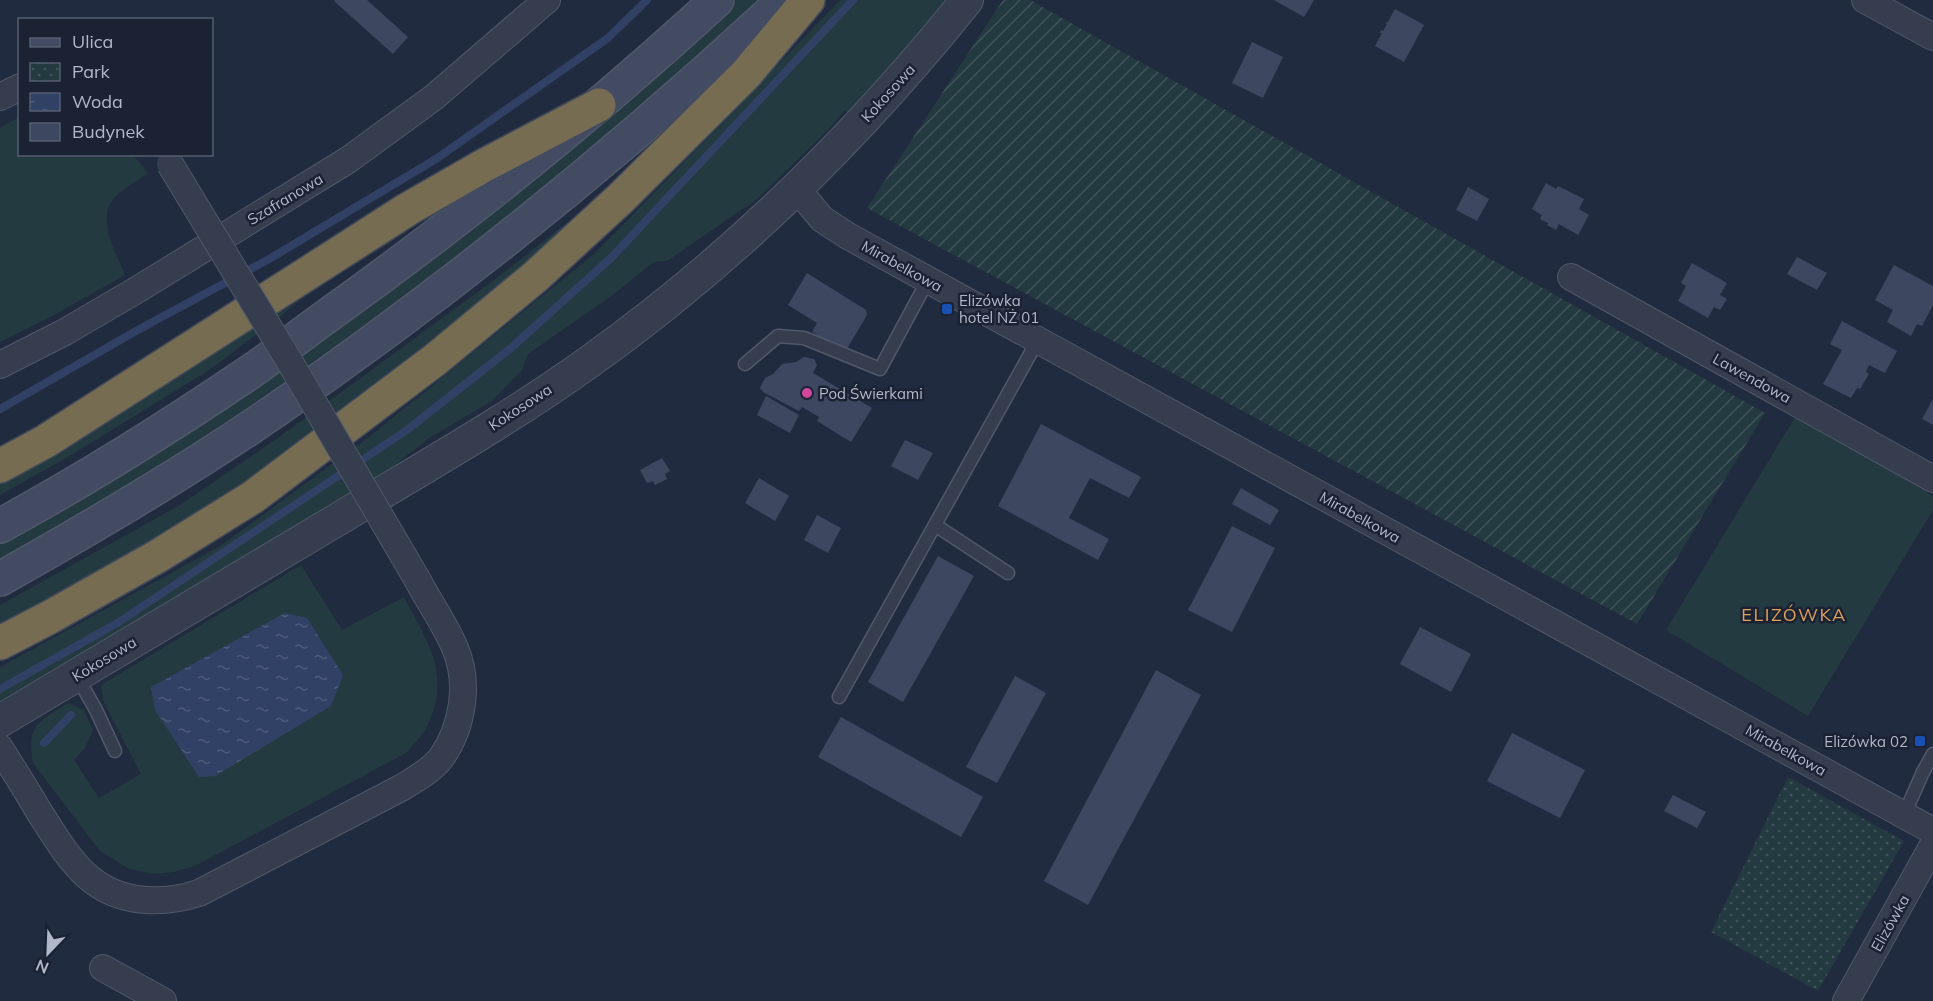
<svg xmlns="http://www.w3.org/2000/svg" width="1933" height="1001" font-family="Mulish,sans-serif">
<defs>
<pattern id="park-dots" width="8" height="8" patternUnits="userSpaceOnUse" patternTransform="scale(1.5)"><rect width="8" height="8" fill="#233a40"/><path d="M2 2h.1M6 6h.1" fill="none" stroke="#41545a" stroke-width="1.8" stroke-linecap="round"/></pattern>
<pattern id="garden-furrows" width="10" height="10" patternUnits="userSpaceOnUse" patternTransform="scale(1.5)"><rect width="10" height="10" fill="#233a40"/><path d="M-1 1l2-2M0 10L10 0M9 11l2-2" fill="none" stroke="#41545a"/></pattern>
<pattern id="water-ripples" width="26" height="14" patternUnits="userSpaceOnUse" patternTransform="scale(1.5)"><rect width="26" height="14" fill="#314166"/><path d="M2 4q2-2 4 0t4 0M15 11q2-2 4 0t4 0" fill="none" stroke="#4c5a7b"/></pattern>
</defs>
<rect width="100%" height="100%" fill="#212b3f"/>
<!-- grass -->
<g fill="#233a40">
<path d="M 737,0 L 758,0 L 605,139 L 470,250 L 247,408 L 82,516 L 0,560 L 0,542 L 237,394 L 378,299 L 456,242 L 515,192 L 604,122 Z"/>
<path d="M 840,0 L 947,0 L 851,116 L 845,110 L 828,130 L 757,199 L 667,261 L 654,262 L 614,294 L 528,354 L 522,370 L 492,401 L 429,438 L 391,468 L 107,642 L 0,703 L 0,667 L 220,546 L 369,437 L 595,253 L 726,119 Z"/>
<path d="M 19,117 L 20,154 L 133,155 L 148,173 C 138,180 126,187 117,195 C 94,216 116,253 125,275 L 56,314 L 0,342 L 0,128 Z"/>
<path d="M 592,203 L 513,281 L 284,455 L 195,516 L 0,629 L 0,605 L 180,505 L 272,442 L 358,380 L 498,277 Z"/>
<path d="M 300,301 L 211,369 L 68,457 L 0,495 L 0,475 Z"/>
<path d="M 1797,414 L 1933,496 L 1933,510 L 1808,716 L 1666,630 Z"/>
<path d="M 301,565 L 342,630 L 404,597 C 429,645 454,678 424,732 C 419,739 412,746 406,753 L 195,866 L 174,872 L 155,874 L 129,869 L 100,851 L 33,763 C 26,725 39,721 68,703 L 84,710 L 93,730 L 85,748 L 74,760 L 99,798 L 141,774 L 104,703 L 101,685 Z"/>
</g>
<!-- park -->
<path fill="url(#park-dots)" d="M 1788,777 L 1904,841 L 1818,991 L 1711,932 Z"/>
<!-- garden -->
<path fill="url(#garden-furrows)" d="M 1003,0 L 1030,0 L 1765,413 L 1637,624 L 867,208 Z"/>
<!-- water -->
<path fill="url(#water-ripples)" d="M 285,613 L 307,618 L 343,675 L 331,706 L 215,776 L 199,777 L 155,710 L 151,687 Z"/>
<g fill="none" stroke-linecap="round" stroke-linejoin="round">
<!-- stream -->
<g stroke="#314166" stroke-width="8">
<path d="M 0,409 L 136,331 L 271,258 L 436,159 L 608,38 L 647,0"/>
<path d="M 0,689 L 119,622 L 407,430 L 511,348 L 612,257 L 853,0"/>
<path d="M 44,743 L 71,715"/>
</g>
</g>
<!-- building -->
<g fill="#3d4760">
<path d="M 335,0 L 367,0 L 408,37 L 393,54 L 334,1 Z"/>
<path d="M 1274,0 L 1314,0 L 1304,17 Z"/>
<path d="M 1395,9 L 1424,25 L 1404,62 L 1375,46 L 1382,33 L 1380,33 L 1381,30 L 1383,31 L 1387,24 L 1385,23 L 1388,22 Z"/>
<path d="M 1252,42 L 1283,57 L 1263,98 L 1232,83 Z"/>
<path d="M 1546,183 L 1556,189 L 1558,186 L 1584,199 L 1579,209 L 1589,215 L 1578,235 L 1559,224 L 1556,230 L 1547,225 L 1548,223 L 1540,219 L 1542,215 L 1532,209 Z"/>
<path d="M 1468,187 L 1489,199 L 1477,221 L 1456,210 Z"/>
<path d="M 1797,257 L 1827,273 L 1817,290 L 1787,274 Z"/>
<path d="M 1692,263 L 1727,283 L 1720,295 L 1727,299 L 1720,310 L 1714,307 L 1708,318 L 1678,301 L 1686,286 L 1681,283 Z"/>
<path d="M 1894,265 L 1933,286 L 1933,305 L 1922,326 L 1917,324 L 1911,336 L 1887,322 L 1893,310 L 1875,300 Z"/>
<path d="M 807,273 L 866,310 L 867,315 L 845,352 L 812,332 L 817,323 L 788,305 Z"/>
<path d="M 1842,321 L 1897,351 L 1885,373 L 1869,365 L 1866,372 L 1869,374 L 1860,389 L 1857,388 L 1851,398 L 1823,384 L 1842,350 L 1830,344 Z"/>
<path d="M 804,357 L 814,359 L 817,365 L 813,373 L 872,408 L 851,442 L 817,421 L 819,417 L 802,407 L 799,411 L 763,392 L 760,388 L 765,378 L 773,374 L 782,364 L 796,362 Z"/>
<path d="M 766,396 L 799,415 L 790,433 L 757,415 Z"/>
<path d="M 1933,399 L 1933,425 L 1922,419 Z"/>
<path d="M 1041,424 L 1141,477 L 1129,498 L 1090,478 L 1069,518 L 1109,539 L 1098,560 L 998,506 Z"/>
<path d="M 905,440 L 933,453 L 918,480 L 891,466 Z"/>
<path d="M 662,458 L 670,471 L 665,474 L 667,479 L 655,485 L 653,481 L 647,483 L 640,470 Z"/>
<path d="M 759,478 L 789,496 L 775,521 L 745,503 Z"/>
<path d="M 1241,488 L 1279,510 L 1270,525 L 1232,504 Z"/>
<path d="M 817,515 L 841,528 L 828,553 L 804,540 Z"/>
<path d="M 1232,526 L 1275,548 L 1232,632 L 1188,610 Z"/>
<path d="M 938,556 L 974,576 L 903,702 L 868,682 Z"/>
<path d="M 1420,627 L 1471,654 L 1451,692 L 1400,664 Z"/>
<path d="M 1156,670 L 1201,695 L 1088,905 L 1044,881 Z"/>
<path d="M 1015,676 L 1046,693 L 997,783 L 966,767 Z"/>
<path d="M 841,717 L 983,797 L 961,837 L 818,757 Z"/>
<path d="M 1512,733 L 1585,770 L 1560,818 L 1487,781 Z"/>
<path d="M 1673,795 L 1706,812 L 1697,828 L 1664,811 Z"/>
</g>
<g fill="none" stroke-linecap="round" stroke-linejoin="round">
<defs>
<g id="service">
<path d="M 745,364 L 778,336 L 804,338 L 880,369 L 928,280"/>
<path d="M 935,525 L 1008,573"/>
<path d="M 76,675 L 96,710 L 115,751"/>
<path d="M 839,697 L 1038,340"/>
<path d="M 1904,815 L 1923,772 L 1933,754"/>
</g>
<g id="minor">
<path d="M 1865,0 L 1933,37"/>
<path d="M 0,97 L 20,87"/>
<path d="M 797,189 L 822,219 L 848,236 L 1933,831"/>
<path d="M 1571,277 L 1933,479"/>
<path d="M 0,365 L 65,332 L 140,288 L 348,160 L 433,98 L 547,0"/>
<path d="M 0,748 C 13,769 26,789 38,810 C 53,833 67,858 87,876 C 118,904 162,905 199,893 L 401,788 C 414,780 431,771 441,758 C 463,727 470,683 455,648 C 445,624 429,602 417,579"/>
<path d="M 103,968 L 163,1001"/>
<path d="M 1846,1001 L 1933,845"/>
</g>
<path id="tertiary" d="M 0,721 C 112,654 224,587 335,521 C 421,469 508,420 589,362 C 732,260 857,137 967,0"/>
<g id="secondary">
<path d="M 0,526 C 86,479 169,427 250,372 C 276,354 301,335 327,316 C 464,218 593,114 717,0"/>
<path d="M 0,579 C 94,526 188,471 276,410 C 456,286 624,149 784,0"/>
</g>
<g id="motorway">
<path d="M 0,466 L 46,441 L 408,209 L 483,166 L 599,105"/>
<path d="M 0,643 L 50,617 L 158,556 L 253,497 L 436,359 L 535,277 L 621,198 L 746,74 L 808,0"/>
</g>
</defs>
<!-- service casing -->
<use href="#service" stroke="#50586a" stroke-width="15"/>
<!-- minor casing -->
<use href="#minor" stroke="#50586a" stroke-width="28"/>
<!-- tertiary casing -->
<use href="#tertiary" stroke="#50586a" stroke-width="34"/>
<!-- secondary casing -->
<use href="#secondary" stroke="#50586a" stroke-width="36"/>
<!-- motorway casing -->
<use href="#motorway" stroke="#40485a" stroke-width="36"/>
<!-- service -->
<use href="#service" stroke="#353d4f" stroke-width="12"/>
<!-- minor -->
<use href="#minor" stroke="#353d4f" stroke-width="26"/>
<!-- tertiary -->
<use href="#tertiary" stroke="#353d4f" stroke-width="32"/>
<!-- secondary -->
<use href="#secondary" stroke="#434b63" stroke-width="33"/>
<!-- motorway -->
<use href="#motorway" stroke="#766c51" stroke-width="33"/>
<defs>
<path id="minor-bridge" d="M 170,164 L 291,364 L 417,579"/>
</defs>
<!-- minor-bridge casing -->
<use href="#minor-bridge" stroke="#50586a" stroke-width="28" stroke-linecap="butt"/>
<!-- minor-bridge -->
<use href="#minor-bridge" stroke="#353d4f" stroke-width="26"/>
</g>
<!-- markers -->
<g fill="#1a4fb4" stroke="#1a2234" stroke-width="2">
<rect x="941" y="303" width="12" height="12" rx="3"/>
<rect x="1914" y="735" width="12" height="12" rx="3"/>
</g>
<circle fill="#d1479c" stroke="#1a2234" stroke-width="2" cx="807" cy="393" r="6"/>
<g text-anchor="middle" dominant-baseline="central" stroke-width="5" stroke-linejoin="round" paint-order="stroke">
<!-- street labels -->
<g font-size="15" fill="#b1b8ca" stroke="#1a2234">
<text transform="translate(888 93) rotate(-48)">Kokosowa</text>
<text transform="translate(285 199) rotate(-31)">Szafranowa</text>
<text transform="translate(902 266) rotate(29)">Mirabelkowa</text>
<text transform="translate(1752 378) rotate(29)">Lawendowa</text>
<text transform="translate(520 407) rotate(-33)">Kokosowa</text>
<text transform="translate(1360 517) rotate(29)">Mirabelkowa</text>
<text transform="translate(104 659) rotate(-31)">Kokosowa</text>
<text transform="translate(1786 750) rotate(29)">Mirabelkowa</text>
<text transform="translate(1890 923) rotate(-61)">Elizówka</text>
</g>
<!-- poi labels -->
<g font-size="15" fill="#b1b8ca" stroke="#1a2234" text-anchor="start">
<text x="959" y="300">Elizówka<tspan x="959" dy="17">hotel NŻ 01</tspan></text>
<text x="819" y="393">Pod Świerkami</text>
<text x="1908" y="741" text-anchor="end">Elizówka 02</text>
</g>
<!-- quarter labels -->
<g font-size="18" letter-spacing="1.5" fill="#dfa157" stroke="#1a2234">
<text x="1794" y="614">ELIZÓWKA</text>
</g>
</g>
<!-- legend -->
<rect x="18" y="18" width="195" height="138" fill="#1a2234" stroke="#565e70" stroke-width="1.5"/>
<rect x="30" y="38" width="30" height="9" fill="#434b63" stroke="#565e70" stroke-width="1.5"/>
<text x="72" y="48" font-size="18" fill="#b1b8ca">Ulica</text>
<rect x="30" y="63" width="30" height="18" fill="url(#park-dots)" stroke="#565e70" stroke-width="1.5"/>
<text x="72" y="78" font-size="18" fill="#b1b8ca">Park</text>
<rect x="30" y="93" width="30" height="18" fill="url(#water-ripples)" stroke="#565e70" stroke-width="1.5"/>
<text x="72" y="108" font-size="18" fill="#b1b8ca">Woda</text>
<rect x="30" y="123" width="30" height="18" fill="#3d4760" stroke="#565e70" stroke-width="1.5"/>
<text x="72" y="138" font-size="18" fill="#b1b8ca">Budynek</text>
<!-- north arrow -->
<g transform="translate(48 953) rotate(203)" stroke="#1a2234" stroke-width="4.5" paint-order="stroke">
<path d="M0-4.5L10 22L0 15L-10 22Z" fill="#b1b8ca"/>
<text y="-9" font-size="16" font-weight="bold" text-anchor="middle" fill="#b1b8ca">N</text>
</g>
</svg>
